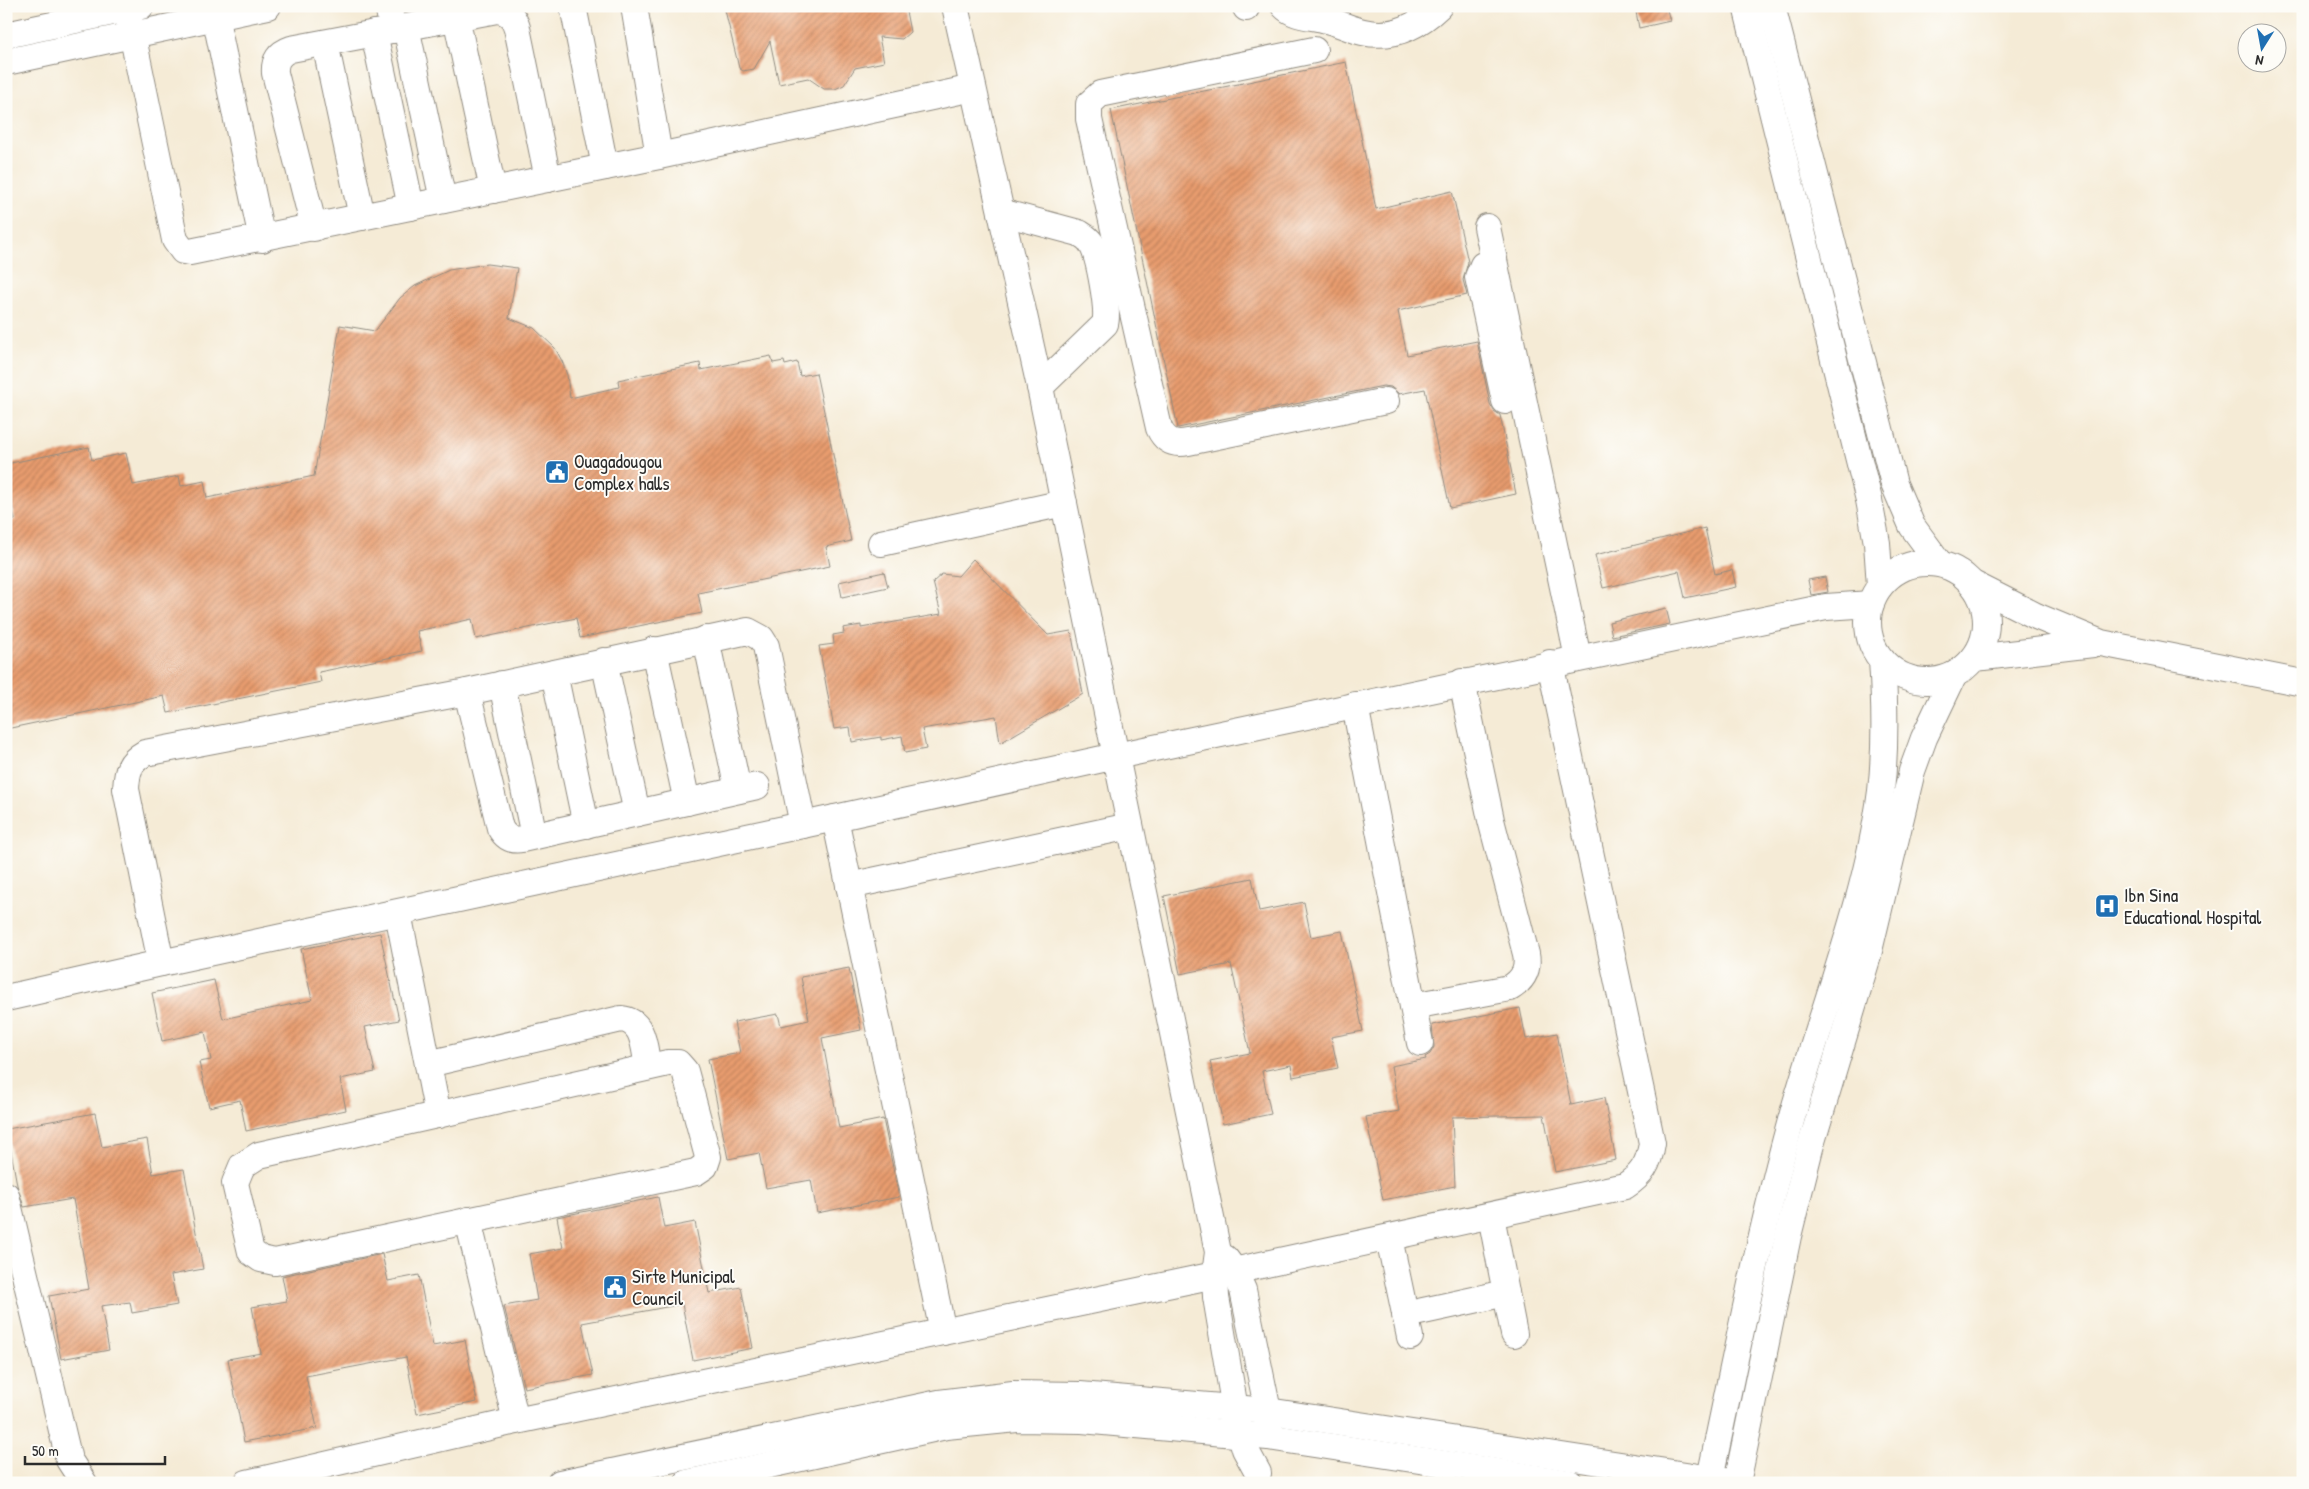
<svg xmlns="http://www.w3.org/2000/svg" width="2309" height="1489" font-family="'Patrick Hand',sans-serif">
<defs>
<pattern id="building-hatch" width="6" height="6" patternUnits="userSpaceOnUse" patternTransform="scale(1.25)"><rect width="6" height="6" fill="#e89c6e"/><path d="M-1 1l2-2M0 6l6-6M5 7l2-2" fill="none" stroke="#bc7f5b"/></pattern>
</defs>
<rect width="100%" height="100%" fill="#fdfcf7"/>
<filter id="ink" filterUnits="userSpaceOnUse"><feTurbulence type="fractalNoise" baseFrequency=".02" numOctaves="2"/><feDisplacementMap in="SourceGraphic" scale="10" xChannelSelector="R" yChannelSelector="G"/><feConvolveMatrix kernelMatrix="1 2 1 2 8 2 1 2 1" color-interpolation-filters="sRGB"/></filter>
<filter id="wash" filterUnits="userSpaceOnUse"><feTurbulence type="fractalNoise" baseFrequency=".0096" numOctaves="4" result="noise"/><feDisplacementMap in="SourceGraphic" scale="20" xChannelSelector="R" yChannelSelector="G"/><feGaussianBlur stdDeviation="1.12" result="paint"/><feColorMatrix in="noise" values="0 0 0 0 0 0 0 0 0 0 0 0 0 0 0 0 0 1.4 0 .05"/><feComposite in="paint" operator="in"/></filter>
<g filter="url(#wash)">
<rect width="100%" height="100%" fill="#f5ebd6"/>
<g id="blocks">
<!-- building -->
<g fill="url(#building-hatch)">
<path d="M 724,6 L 905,6 L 910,32 L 902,39 L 879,37 L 884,62 L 855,68 L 844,85 L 835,89 L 824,89 L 808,78 L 779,84 L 770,41 L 754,69 L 743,71 L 739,68 Z"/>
<path d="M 1635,6 L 1666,6 L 1670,21 L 1639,28 Z"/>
<path d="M 1346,62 L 1376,209 L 1452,191 L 1468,262 L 1463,280 L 1467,295 L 1398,311 L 1407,355 L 1477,341 L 1490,404 L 1494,411 L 1500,415 L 1516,494 L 1450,508 L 1425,389 L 1399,394 L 1391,387 L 1383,386 L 1178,428 L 1111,110 Z"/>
<path d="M 487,264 L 517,268 L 509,318 L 534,328 L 555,348 L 562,361 L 567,375 L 570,398 L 619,387 L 618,380 L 700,363 L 701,370 L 771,356 L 773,363 L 784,361 L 785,365 L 797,362 L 800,376 L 816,373 L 851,541 L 826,547 L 830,566 L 698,593 L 702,613 L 580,638 L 576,618 L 476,639 L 472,619 L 417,631 L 422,651 L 319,672 L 321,682 L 168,713 L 164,696 L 6,729 L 6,522 L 15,520 L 6,478 L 6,464 L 89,447 L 92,460 L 126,453 L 133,485 L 179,476 L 181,486 L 204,481 L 207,498 L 314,476 L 340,325 L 375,331 L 400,298 L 415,286 L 449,270 Z"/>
<path d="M 1705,528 L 1715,574 L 1732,570 L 1736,587 L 1685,598 L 1679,571 L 1603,588 L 1595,555 Z"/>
<path d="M 973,559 L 1048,635 L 1071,631 L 1083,694 L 1000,743 L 996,716 L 922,729 L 926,749 L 905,753 L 902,736 L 881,740 L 881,737 L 852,742 L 850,727 L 834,729 L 819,646 L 834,644 L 833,635 L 844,633 L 843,628 L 861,625 L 861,628 L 941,614 L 933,582 L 942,574 L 958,576 Z"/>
<path d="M 884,572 L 888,587 L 842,597 L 839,582 Z"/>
<path d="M 1825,577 L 1828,592 L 1811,595 L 1808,580 Z"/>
<path d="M 1666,608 L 1670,624 L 1612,636 L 1609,622 Z"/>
<path d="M 1252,878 L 1259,911 L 1304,902 L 1311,937 L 1342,931 L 1363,1031 L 1331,1037 L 1338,1068 L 1293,1077 L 1291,1065 L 1262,1071 L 1271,1114 L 1223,1124 L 1210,1061 L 1250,1053 L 1231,964 L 1180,974 L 1164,896 Z"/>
<path d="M 380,933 L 399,1020 L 365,1027 L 375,1072 L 340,1079 L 346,1110 L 246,1131 L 240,1100 L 209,1107 L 199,1062 L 211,1060 L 205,1032 L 162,1041 L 152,993 L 214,980 L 223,1019 L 312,1000 L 301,949 Z"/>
<path d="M 849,968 L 861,1030 L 822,1038 L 839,1128 L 883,1119 L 899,1197 L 817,1213 L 811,1180 L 766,1188 L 759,1153 L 728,1159 L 708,1059 L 740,1053 L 734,1022 L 778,1014 L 781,1026 L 809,1020 L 801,977 Z"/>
<path d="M 1520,1008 L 1526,1039 L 1557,1033 L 1571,1105 L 1604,1098 L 1616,1160 L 1555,1172 L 1544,1115 L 1452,1117 L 1455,1186 L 1383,1200 L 1366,1117 L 1399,1111 L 1391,1066 L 1426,1059 L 1425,1057 L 1430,1054 L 1434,1047 L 1432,1025 Z"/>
<path d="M 95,1113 L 102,1147 L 147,1139 L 153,1174 L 184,1169 L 203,1269 L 171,1275 L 177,1305 L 132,1313 L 130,1302 L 101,1306 L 109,1350 L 61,1359 L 49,1296 L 89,1289 L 73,1199 L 24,1207 L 17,1185 L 7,1129 Z"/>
<path d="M 658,1197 L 664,1228 L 695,1222 L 709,1293 L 741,1287 L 753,1348 L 693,1360 L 682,1304 L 582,1323 L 593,1375 L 524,1388 L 504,1306 L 537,1300 L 529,1254 L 563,1248 L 557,1217 Z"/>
<path d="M 382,1254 L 388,1281 L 419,1275 L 433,1346 L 465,1340 L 477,1402 L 417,1414 L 406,1357 L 306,1376 L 317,1428 L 244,1442 L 228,1359 L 261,1353 L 252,1307 L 287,1301 L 282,1276 Z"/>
</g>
</g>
</g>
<g filter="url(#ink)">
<use href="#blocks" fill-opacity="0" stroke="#908b80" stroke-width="1"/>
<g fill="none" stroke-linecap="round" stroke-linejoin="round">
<defs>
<g id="minor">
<path d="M 213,6 L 262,239"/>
<path d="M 388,6 L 393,30"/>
<path d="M 573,6 L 605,167"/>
<path d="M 634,6 L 659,156"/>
<path d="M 955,6 L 1040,387 L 1218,1252 L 1215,1275 L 1216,1297 L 1237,1421 L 1245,1449 L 1258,1473"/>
<path d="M 1245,6 L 1246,8"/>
<path d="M 1284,6 C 1293,16 1310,16 1323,19 C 1337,22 1350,29 1363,32 C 1394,39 1418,26 1439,6"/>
<path d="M 1746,6 L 1869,500 L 1877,543 L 1880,586"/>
<path d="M 1772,6 L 1894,484 L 1912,526 L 1940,564"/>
<path d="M 127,9 L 175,240 L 183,251 L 190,252 L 659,156 L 973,88"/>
<path d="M 456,17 L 493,190"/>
<path d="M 406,27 L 443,200"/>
<path d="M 374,33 L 411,207"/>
<path d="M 6,35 L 141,6"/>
<path d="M 325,43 L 362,217"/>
<path d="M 1314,50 L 1100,94 L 1089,104 L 1089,119 L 1159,428 C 1165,441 1174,445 1188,442 L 1386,401"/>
<path d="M 6,62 L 268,6"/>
<path d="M 1001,212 L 1079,233 C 1084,236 1088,238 1091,243 C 1099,255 1109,310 1105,324 L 1040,387"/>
<path d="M 1487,227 L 1578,658"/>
<path d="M 314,228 L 275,73 C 274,61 279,53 291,49 L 497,10 C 508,11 514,17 517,28 L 548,179"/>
<path d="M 1494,260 L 1483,265 L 1478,277 L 1505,401"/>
<path d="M 881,543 L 1064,503"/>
<circle cx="1927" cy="622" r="59"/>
<path d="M 1973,584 L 2036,616 L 2101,643 L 2303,683"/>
<path d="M 706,639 L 738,790"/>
<path d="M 654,650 L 687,802"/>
<path d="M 1975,658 L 2093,644"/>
<path d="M 604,661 L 637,813"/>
<path d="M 554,673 L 586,825"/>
<path d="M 502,684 L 534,836"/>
<path d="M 467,692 L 500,828 C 505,837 511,841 522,839 L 757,786"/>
<path d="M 1355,705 L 1420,1043"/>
<path d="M 835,818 L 943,1332"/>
<path d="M 849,886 L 1130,826"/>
<path d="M 398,913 L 438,1115"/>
<path d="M 161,963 L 126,789 C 127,771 129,762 145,753 L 467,692 L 748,631 L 761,638 L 766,646 L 803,825"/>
<path d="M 6,998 L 161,963 L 835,818 L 1116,756 L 1826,607 L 1871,604"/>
<path d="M 1413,1006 L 1510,988 C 1523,980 1529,970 1526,954 L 1491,820 L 1462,682"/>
<path d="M 668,1063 L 678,1063 L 685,1071 L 708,1157 L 705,1166 L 696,1172 L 275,1262 L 261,1259 L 251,1252 L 235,1183 L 242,1166 L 259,1155 Z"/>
<path d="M 428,1064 L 621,1019 C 645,1021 644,1049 648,1067"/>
<path d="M 6,1195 L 69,1460 L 84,1483"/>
<path d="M 1491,1216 L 1514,1334"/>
<path d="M 468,1220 L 516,1421"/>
<path d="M 1389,1238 L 1410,1337"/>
<path d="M 1225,1258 L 1234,1270 L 1243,1290 L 1268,1411 L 1269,1426"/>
<path d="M 1405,1315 L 1506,1293"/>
<path d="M 1710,1478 C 1735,1360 1758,1241 1790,1124 C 1820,1014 1866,905 1881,791 C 1886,747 1885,704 1882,660"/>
<path d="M 247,1483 L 516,1421 L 1215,1275 L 1625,1186 C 1642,1175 1649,1164 1652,1143 L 1550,663"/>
<path d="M 560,1483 L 939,1403 L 1013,1394 L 1080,1395 L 1268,1411 L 1738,1483"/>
<path d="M 687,1483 L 946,1426 L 1017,1419 L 1082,1420 L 1268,1437 L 1570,1483"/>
<path d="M 1737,1483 L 1788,1236 L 1810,1148 L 1867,959 L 1912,771 L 1924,738 L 1954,675"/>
</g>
</defs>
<!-- minor casing -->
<use href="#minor" stroke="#908b80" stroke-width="28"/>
<!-- minor -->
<use href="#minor" stroke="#fff" stroke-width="26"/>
</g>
</g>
<!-- icons -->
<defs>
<symbol id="civic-square" viewBox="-11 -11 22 22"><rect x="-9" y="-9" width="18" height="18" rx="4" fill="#1f6fb2" stroke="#fdfcf7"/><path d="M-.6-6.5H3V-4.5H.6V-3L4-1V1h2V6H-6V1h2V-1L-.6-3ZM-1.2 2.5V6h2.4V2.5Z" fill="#fff"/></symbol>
<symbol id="hospital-square" viewBox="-11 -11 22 22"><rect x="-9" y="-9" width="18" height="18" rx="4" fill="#1f6fb2" stroke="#fdfcf7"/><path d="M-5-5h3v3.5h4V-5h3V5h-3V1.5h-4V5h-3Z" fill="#fff"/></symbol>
</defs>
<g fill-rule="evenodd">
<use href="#civic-square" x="543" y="458" width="28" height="28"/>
<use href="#hospital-square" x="2093" y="892" width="28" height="28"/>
<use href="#civic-square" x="601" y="1273" width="28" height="28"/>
</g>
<g text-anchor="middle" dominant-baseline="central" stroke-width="4" stroke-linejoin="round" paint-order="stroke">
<!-- poi labels -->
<g font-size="19" fill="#2b2b2b" stroke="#fdfcf7" text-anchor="start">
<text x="574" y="461">Ouagadougou<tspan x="574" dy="22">Complex halls</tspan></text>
<text x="2124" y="895">Ibn Sina<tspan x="2124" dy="22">Educational Hospital</tspan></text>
<text x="632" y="1276">Sirte Municipal<tspan x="632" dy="22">Council</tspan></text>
</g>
</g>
<!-- margin -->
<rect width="2309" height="1489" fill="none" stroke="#fdfcf7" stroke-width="25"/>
<!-- north arrow -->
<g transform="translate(2262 48) rotate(191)"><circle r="24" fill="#fdfcf7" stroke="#a9a8a5"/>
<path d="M0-4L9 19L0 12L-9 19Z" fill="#1f6fb2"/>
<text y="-8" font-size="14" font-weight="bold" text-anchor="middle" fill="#2b2b2b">N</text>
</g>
<!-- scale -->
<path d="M25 1456v8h140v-8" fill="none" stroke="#2b2b2b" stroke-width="2.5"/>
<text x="32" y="1456" font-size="15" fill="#2b2b2b" stroke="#fdfcf7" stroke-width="4" paint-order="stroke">50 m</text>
</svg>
